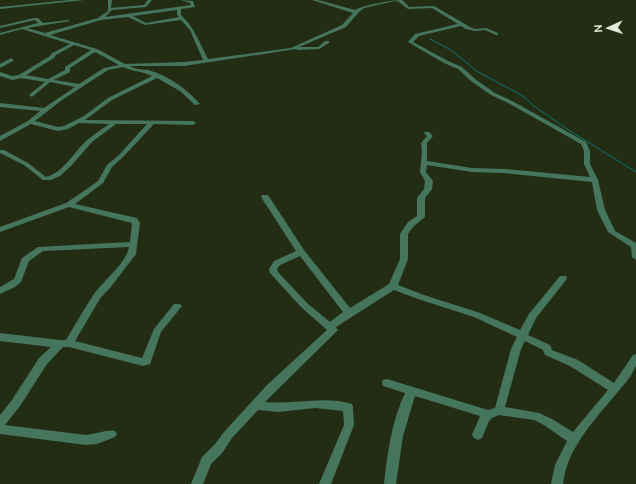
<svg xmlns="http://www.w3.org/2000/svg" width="636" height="484" font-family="Ubuntu,sans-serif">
<rect width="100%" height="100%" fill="#232d14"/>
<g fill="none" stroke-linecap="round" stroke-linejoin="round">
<!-- stream -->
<path stroke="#0c7475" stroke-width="1" d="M 430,39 L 451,50 L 478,72 L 523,96 L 534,106 L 567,129 L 636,172"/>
<!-- minor -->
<g fill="#46755d" fill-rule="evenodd">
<path d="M 69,0 L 84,0 L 0,9 L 0,7 Z"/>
<path d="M 108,0 L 112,0 L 111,8 L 144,5 L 148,0 L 152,0 L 146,7 L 112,10 L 105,17 L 191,5 L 190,3 L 180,0 L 193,1 L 195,7 L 181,9 L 181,15 C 193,25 200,44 208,59 L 291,48 L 342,25 L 353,13 L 312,0 L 318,0 L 355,10 C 363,5 393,0 402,0 C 404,1 407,5 409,7 L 434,6 L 470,27 L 475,29 L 486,28 L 498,33 L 498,35 L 496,35 L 485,30 L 475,31 L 466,29 L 461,26 L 419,36 L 413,42 L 448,61 L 462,67 L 475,79 L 495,93 L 514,102 L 586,142 L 590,151 L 590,164 L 598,180 L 605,210 L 615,231 L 636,243 L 636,260 L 632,257 L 631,247 L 608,232 L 597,210 L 592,182 L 504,173 L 472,172 L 427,165 L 426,172 L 433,181 L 432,189 L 425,198 L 425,217 L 414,226 L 408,234 L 408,259 L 398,285 L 424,295 L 480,313 L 520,330 L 529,314 L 560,276 L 566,276 L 567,278 L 566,280 L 536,318 L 528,335 L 550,345 L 552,350 L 578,360 L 614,383 L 633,355 L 636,354 L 636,366 L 630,377 C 610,403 577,435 567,466 C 565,471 564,478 563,484 L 551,484 L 555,465 L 567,441 L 544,425 L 534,420 L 499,415 L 492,418 L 489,421 L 482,438 L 478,440 L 474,438 L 472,435 L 480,416 L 415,396 L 403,436 L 396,484 L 384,484 C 387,454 392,420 405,393 L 383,386 L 382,383 L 383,380 L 387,379 L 488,410 L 495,408 L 511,349 L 517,337 L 474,317 L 418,299 L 394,290 L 336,327 L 338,330 L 336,332 L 265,402 C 293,405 324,395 352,404 L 353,407 L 354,425 L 331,484 L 319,484 L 344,425 L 343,411 L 315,408 L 279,412 L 258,410 L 232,438 L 223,452 L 211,464 L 203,484 L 191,484 L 202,457 L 215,444 L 224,432 L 267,385 L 327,330 L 301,307 L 270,273 L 269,269 L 274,261 L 296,251 L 261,197 L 262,195 L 268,195 L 304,250 L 350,308 L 389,284 L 400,259 L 400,234 L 408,222 L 417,216 L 417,198 L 424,189 L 425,181 L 420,172 L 422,152 L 421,143 L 427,136 L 424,133 L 425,132 L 429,132 L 433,136 L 427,143 L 427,161 L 472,168 L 504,169 L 590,177 L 584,164 L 584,151 L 581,144 L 510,104 L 491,95 L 471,81 L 458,69 L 444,63 L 408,42 L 415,34 L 458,24 L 432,8 L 408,9 L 399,2 L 395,1 L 364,8 L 358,13 L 346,27 L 299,47 L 318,47 L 325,41 L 329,41 L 329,43 L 319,49 L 298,50 L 296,49 L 184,66 L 130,66 C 136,70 142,69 148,70 C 167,75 187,89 200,104 L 195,105 L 180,91 L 157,78 L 112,100 L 85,120 L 193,121 L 196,123 L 193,125 L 154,124 L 123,157 L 112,167 L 103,183 L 75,204 L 137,218 L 140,223 L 136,254 L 110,288 L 101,297 L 75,341 L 142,358 L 154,329 L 174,304 L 180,304 L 182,306 L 161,332 L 150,364 L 143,366 L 69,347 L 63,347 L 47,364 L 20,406 L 5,425 L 86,435 C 94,434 110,429 115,431 L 117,434 L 115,437 L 97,444 L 86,445 L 0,434 L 0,415 L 12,400 L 39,358 L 51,347 L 0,341 L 0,333 L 60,340 L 66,340 C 75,325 84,309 94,294 C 104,280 126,264 129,247 L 43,251 L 29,261 L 21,282 L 15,287 L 0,294 L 0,287 L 14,279 L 22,258 L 38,247 L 130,242 L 132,223 L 69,207 L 0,232 L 0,227 L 66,203 L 81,193 L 98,181 L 107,165 L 119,155 L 147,124 L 116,124 L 92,142 L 71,166 L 60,176 L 51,180 L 43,180 L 24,165 L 0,153 L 0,150 L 4,150 L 28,163 L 46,177 C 63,173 74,152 86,141 C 93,135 101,130 109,124 L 79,123 L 68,129 L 58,131 L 31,124 L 0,141 L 0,136 L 28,121 L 40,111 L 0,107 L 0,103 L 44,108 L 75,87 L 50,82 L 32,97 L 29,95 L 30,94 L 45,82 L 21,78 L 12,80 L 0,76 L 0,72 L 12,76 L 19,75 L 50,56 L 52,53 L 70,44 L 22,29 L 0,35 L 0,33 L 38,23 L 35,20 L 0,28 L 0,26 L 34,18 L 38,18 L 43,23 L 68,20 L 70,21 L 27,28 L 45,33 L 98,18 L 108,11 ZM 177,10 L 177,15 L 179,17 L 146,23 L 133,16 ZM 128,17 L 145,25 L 181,20 L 190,30 L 203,60 L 184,62 L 125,64 L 97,49 L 50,35 L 101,20 ZM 74,45 L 91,50 L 65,67 L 65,70 L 48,79 L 26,75 L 54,58 L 56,55 ZM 95,52 L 119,65 L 104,68 L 79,84 L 54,80 L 70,72 L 70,68 ZM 123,67 C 133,72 142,71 152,76 L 108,98 L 84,116 L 64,126 L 58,127 L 35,121 L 62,100 L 108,70 ZM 300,256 L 343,312 L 330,322 L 307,303 L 278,272 L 277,269 L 280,265 ZM 525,341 L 543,350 L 545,355 L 570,366 L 608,390 L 573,432 L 552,419 L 539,413 L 505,407 L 521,349 Z"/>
<path d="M 11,58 L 14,60 L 13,61 L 0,68 L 0,64 Z"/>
</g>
</g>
<!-- north arrow -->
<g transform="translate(608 28) rotate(267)" stroke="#232d14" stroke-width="3" paint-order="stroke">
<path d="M0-3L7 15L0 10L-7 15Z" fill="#e2e9d9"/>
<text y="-6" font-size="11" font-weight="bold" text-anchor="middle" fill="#e2e9d9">N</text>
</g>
</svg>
